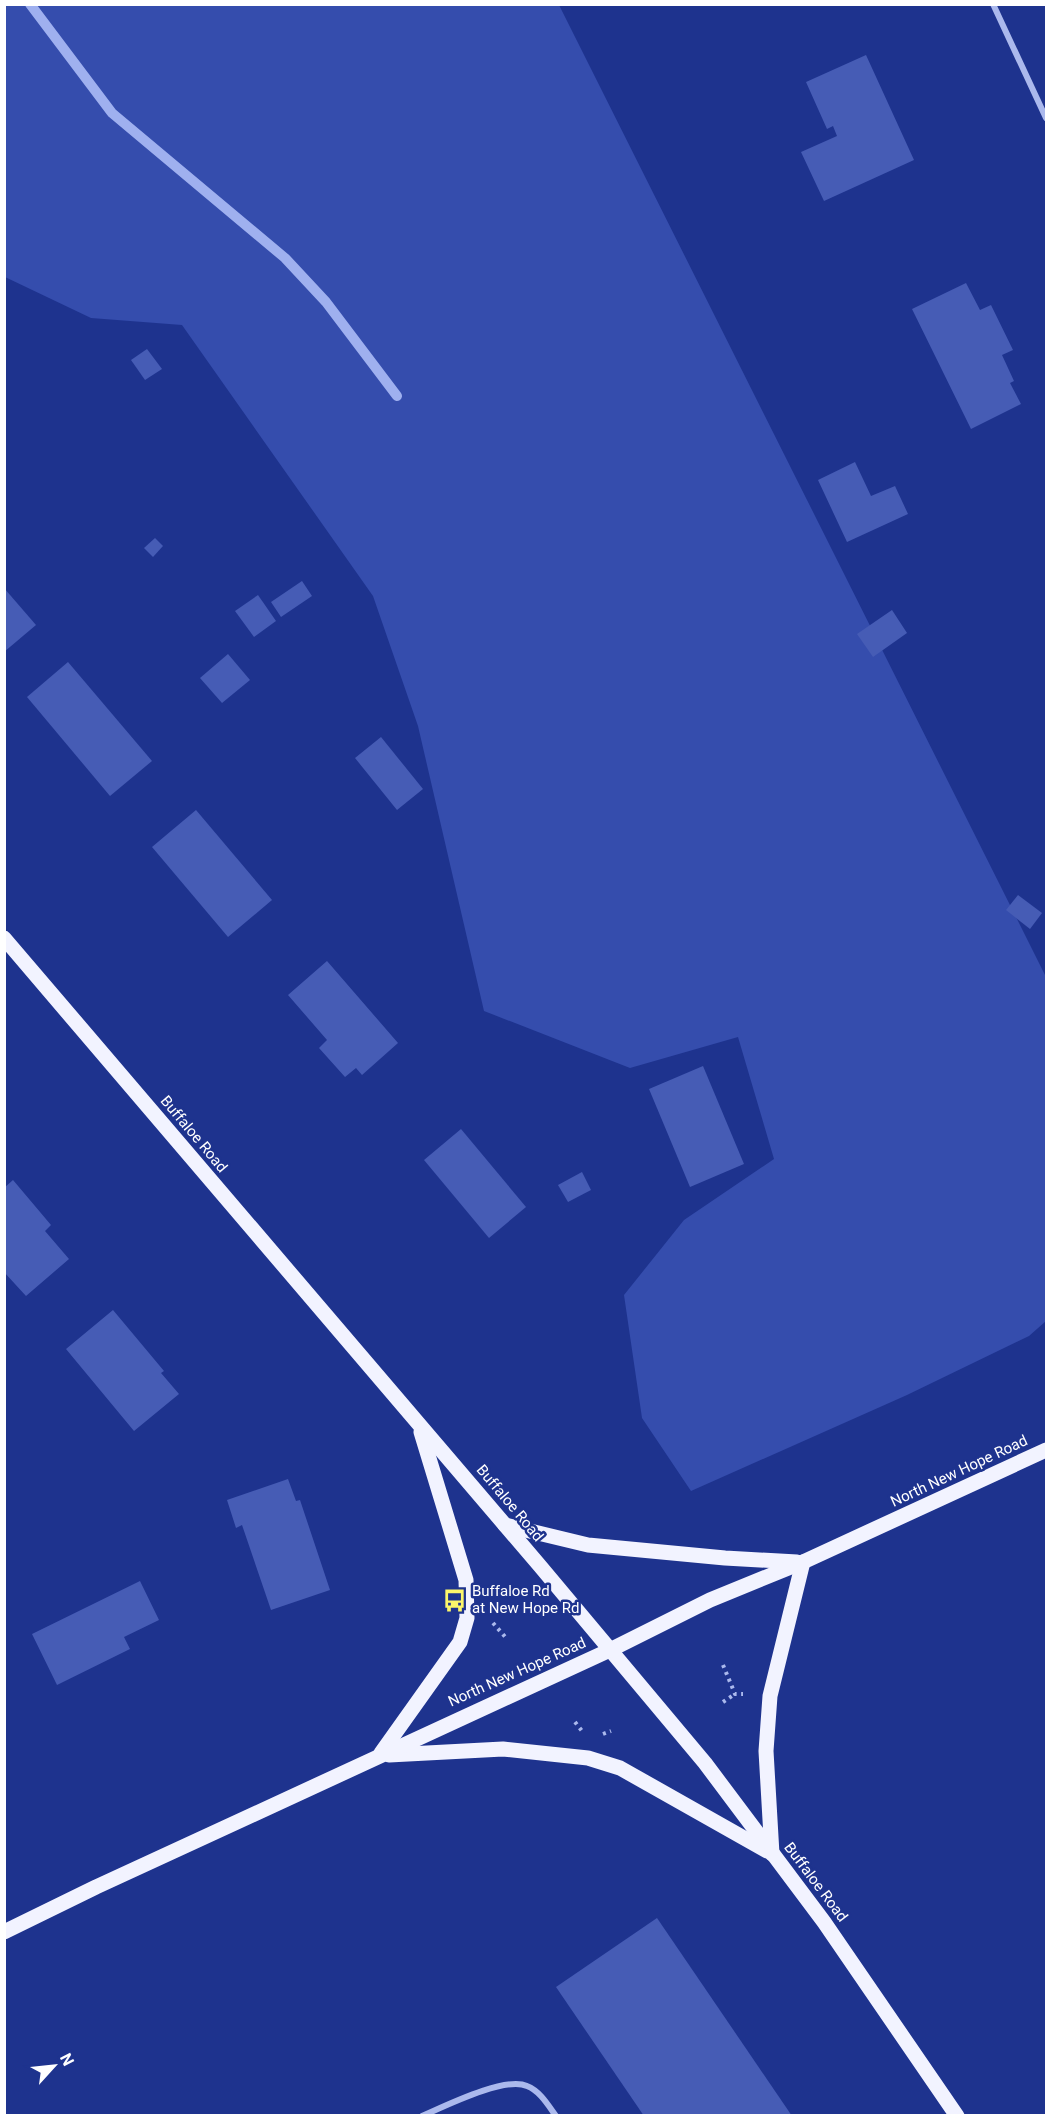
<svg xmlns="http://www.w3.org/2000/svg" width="1051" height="2120" font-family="Roboto,sans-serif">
<rect width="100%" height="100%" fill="#1e338e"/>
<!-- green -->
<path fill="#354dad" d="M 4,5 L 559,5 L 1046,977 L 1046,1321 L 1029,1336 L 907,1395 L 691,1491 L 642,1418 L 624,1295 L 684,1220 L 774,1159 L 738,1037 L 630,1068 L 484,1011 L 418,726 L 373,596 L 182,325 L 91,318 L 5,277 Z"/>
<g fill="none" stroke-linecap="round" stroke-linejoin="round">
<!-- stream -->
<path stroke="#9fb0ef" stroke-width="10" d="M 30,4 L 112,113 L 285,258 L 326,302 L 397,396"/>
</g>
<!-- building -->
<g fill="#465cb5">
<path d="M 866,55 L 914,160 L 824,201 L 801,152 L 837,136 L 833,126 L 827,129 L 806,82 Z"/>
<path d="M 966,283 L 980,310 L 991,305 L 1013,350 L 1002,355 L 1014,381 L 1010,383 L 1021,404 L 971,429 L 912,309 Z"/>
<path d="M 147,349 L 162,369 L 145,380 L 131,360 Z"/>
<path d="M 855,462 L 871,496 L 895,486 L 908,514 L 847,542 L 818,480 Z"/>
<path d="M 155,538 L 163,546 L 153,557 L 144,548 Z"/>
<path d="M 302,581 L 312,596 L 281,617 L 271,602 Z"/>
<path d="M 4,588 L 36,625 L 4,652 Z"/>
<path d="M 258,595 L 276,621 L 254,637 L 235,611 Z"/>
<path d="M 892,610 L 907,633 L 873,657 L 857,634 Z"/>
<path d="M 228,654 L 250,680 L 222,703 L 200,678 Z"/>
<path d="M 68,662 L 152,761 L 110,796 L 27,697 Z"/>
<path d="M 381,737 L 423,789 L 397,810 L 355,758 Z"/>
<path d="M 196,810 L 272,900 L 228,937 L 152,847 Z"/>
<path d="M 1018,895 L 1042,913 L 1030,929 L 1006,910 Z"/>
<path d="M 327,961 L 398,1043 L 362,1075 L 356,1068 L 345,1077 L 319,1048 L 327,1040 L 288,995 Z"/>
<path d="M 703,1066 L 744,1164 L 690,1187 L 649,1089 Z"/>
<path d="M 461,1129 L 526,1207 L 489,1238 L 424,1160 Z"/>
<path d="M 582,1172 L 591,1190 L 568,1202 L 558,1185 Z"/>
<path d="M 13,1180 L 51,1225 L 45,1231 L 69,1259 L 26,1296 L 4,1272 L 4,1188 Z"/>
<path d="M 113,1310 L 164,1371 L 161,1373 L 179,1394 L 134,1431 L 66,1349 Z"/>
<path d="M 288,1479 L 296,1501 L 300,1500 L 330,1590 L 271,1610 L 242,1525 L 236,1528 L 227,1500 Z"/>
<path d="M 140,1581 L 159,1620 L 124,1637 L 130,1649 L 57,1685 L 32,1634 Z"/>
<path d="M 657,1918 L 792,2116 L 644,2116 L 556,1987 Z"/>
</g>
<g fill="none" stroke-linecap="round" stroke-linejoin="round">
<!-- path -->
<g stroke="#abb9ed" stroke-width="4" stroke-dasharray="3 4.5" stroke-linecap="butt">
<path d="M 493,1623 L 507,1639"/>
<path d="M 723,1665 L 735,1694 L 743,1694"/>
<path d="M 723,1702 L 735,1694"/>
<path d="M 575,1722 L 582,1731"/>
<path d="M 603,1734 L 611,1731"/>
</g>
<!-- minor -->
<g stroke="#abb9ed" stroke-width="6">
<path d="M 993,4 L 1046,118"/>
<path d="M 422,2116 C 445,2106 505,2076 527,2086 C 540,2091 548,2105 556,2116"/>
</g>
<!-- primary -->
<g stroke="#f2f3ff" stroke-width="15">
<path d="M 4,938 L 540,1566 L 705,1763 L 824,1922 L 957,2116"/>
<path d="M 505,1525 L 588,1545 L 725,1558 L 797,1562"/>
<path d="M 381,1753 L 460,1642 L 467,1618 L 466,1580 L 421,1432"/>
<path d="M 389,1755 L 503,1749 L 588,1758 L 620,1768 L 767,1851"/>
<path d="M 772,1854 L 766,1751 L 770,1696 L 803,1562"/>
<path d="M 4,1932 L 96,1887 L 610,1650 L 710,1600 L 803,1562 L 1046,1450"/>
</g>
</g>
<!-- icons -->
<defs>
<symbol id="bus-bare" viewBox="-9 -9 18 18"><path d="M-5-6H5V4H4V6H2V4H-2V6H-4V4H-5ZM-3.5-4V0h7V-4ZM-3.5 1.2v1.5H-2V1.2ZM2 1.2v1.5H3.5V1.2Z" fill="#fcf66a" stroke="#1e338e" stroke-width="2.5" paint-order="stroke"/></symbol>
</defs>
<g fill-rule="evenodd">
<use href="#bus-bare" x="438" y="1584" width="33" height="33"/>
</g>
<g text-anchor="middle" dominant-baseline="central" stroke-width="5" stroke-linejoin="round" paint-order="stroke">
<!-- street labels -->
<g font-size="15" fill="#fff" stroke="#1e338e">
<text transform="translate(194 1134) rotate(50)">Buffaloe Road</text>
<text transform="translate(959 1471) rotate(-25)">North New Hope Road</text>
<text transform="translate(510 1503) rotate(50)">Buffaloe Road</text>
<text transform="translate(517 1672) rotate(-24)">North New Hope Road</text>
<text transform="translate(816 1882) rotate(53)">Buffaloe Road</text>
</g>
<!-- poi labels -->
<g font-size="15" fill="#fff" stroke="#1e338e" text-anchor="start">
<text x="472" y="1591">Buffaloe Rd<tspan x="472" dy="17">at New Hope Rd</tspan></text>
</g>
</g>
<!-- border -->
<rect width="1051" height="2120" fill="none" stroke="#ffffff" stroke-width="12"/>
<!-- north arrow -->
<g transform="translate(54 2066) rotate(63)" stroke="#1e338e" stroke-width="4.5" paint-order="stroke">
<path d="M0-4.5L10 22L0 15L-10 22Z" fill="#ffffff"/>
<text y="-9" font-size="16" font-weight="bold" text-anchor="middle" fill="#ffffff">N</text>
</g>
</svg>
